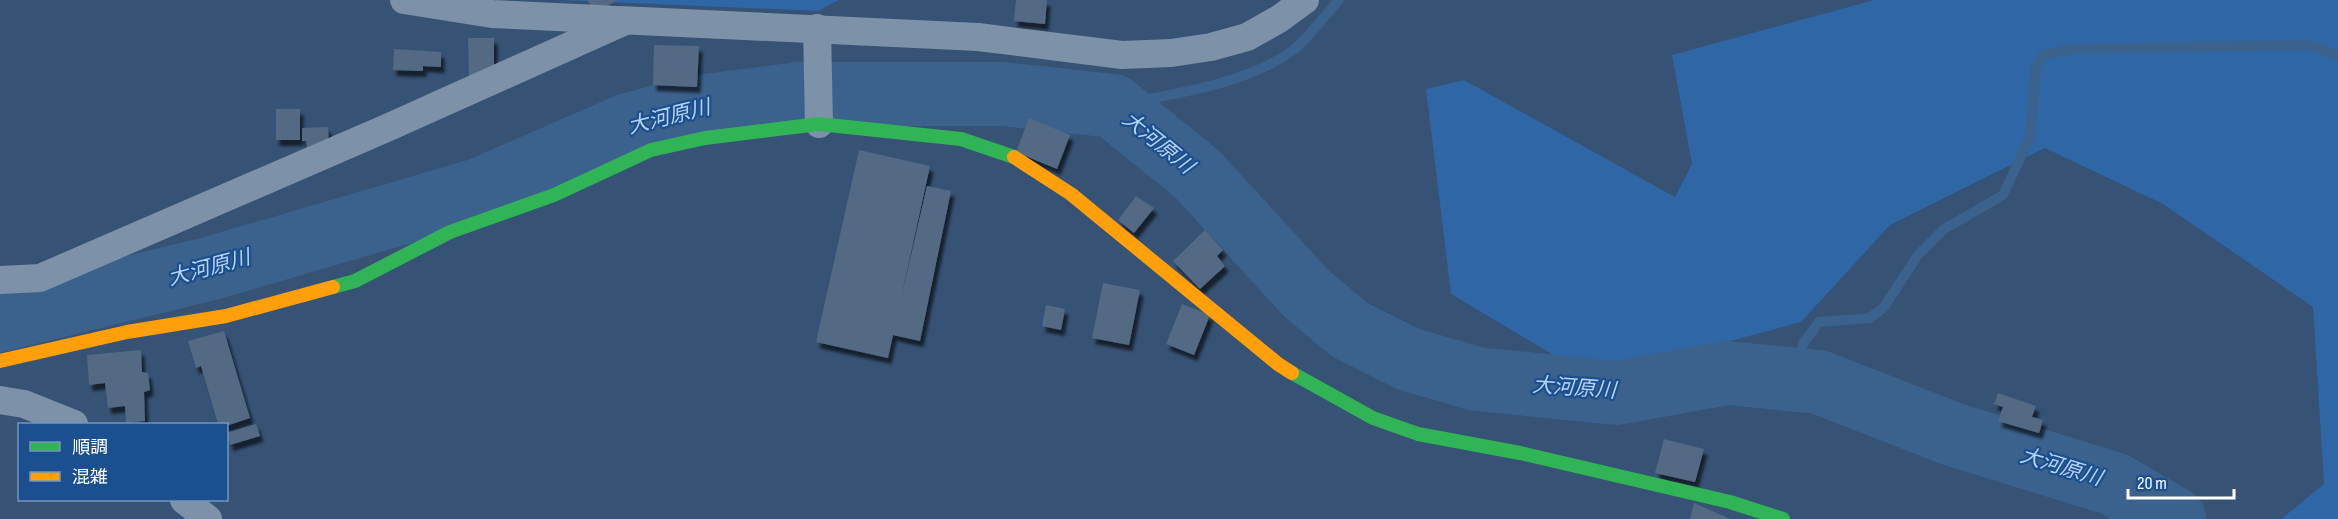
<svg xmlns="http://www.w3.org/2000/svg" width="2338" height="519" font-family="'Sofia Sans Condensed','Noto Sans JP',sans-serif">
<defs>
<filter id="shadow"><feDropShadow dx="3.5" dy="6" stdDeviation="1.5" flood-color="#0009"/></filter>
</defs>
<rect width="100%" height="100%" fill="#365274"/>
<!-- green -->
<g fill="#2f66a5">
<path d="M 561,0 L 839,0 L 818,11 Z"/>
<path d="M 1874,0 L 2338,0 L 2338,519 L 2281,519 L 2324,484 L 2313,307 L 2163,204 L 2045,148 L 1890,225 L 1801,322 L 1592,378 L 1451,294 L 1426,89 L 1464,80 L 1675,197 L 1692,164 L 1672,55 Z"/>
</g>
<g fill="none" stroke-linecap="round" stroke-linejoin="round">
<!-- stream -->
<g stroke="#3b618d" stroke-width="10">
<path d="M 1113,106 C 1170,94 1243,86 1292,51 C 1308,39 1325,15 1339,0"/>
<path d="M 1792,380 L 1803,344 L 1819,322 L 1870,318 L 1884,307 L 1918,255 L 1944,229 L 2003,195 L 2030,137 L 2036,67 L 2043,55 L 2071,49 L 2309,45 L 2338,55"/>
</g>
<!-- river -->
<path stroke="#3b618d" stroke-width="64" d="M 0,320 L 212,268 L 479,190 L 628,125 L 690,108 L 799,94 L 1003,94 L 1113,106 L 1197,174 L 1306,293 L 1350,330 L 1408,359 L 1477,379 L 1616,393 L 1727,373 L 1819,382 L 1952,434 L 2114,484 L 2174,519"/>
</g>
<!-- building -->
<g fill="#526984" filter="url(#shadow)">
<path d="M 587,0 L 617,0 L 596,13 Z"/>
<path d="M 1016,0 L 1047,0 L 1045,24 L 1014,21 Z"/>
<path d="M 468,38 L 494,38 L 494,82 L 469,82 Z"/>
<path d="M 654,45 L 699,46 L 697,87 L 653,85 Z"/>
<path d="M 394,49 L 441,52 L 441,67 L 423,66 L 423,71 L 393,70 Z"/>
<rect x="276" y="109" width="24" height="31"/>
<path d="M 1029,118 L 1070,135 L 1057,169 L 1016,152 Z"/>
<path d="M 328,127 L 329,148 L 307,149 L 306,141 L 302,141 L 302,128 Z"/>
<path d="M 859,150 L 930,166 L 900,303 L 927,186 L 951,191 L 920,341 L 893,335 L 888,358 L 816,342 Z"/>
<path d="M 1136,196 L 1154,208 L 1134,233 L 1118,220 Z"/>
<path d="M 1205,230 L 1223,250 L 1217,256 L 1225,266 L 1200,289 L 1173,261 Z"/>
<path d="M 1103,283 L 1140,290 L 1129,345 L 1092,338 Z"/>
<path d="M 1182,304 L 1210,315 L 1194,355 L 1166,344 Z"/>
<path d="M 1046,305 L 1065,309 L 1061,330 L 1042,326 Z"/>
<path d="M 224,331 L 250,418 L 226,426 L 218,424 L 201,366 L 196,368 L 188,341 Z"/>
<path d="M 141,350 L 142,372 L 148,373 L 150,390 L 144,392 L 145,421 L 126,423 L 125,406 L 108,408 L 105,383 L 89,385 L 87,355 Z"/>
<path d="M 1998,393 L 2036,406 L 2032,417 L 2043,420 L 2039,433 L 1998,421 L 2003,407 L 1994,404 Z"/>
<path d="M 256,424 L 260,436 L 230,445 L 226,433 Z"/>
<path d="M 1664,439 L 1704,449 L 1695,482 L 1655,473 Z"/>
<path d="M 1694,503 L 1730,519 L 1690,519 Z"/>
</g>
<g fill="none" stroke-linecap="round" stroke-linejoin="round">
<!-- street -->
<g stroke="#7d92a8" stroke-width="28">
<path d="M 404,0 L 492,14 L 978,37 L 1122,55 L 1171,53 L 1211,47 L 1247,37 L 1279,19 L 1305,0"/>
<path d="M 817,28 L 819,124"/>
<path d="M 0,280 L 40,278 L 389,127 L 623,22"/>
<path d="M 0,400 L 24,404 L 74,424"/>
<path d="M 184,500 L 208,519"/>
</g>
<!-- fast -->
<g stroke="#30b455" stroke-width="14">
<path d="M 333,287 L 355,281 L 450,232 L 554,195 L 651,150 L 705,138 L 819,124 L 961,139 L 1014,157"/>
<path d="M 1292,373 L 1373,418 L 1418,434 L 1520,453 L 1730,502 L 1783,519"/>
</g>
<!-- slow -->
<g stroke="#ff9f0a" stroke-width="14">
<path d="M 1014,157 L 1071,194 L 1278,364 L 1292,373"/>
<path d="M 0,361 L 127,332 L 226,316 L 333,287"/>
</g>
</g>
<g text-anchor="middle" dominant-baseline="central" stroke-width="4.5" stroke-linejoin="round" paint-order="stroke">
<!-- water labels -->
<g font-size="21" font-style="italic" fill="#b5d3f5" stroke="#1b4f8f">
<text transform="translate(669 117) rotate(-14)">大河原川</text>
<text transform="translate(1158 143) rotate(39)">大河原川</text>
<text transform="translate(209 268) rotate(-15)">大河原川</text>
<text transform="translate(1574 388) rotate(4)">大河原川</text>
<text transform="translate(2061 467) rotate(17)">大河原川</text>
</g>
</g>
<!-- legend -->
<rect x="18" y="423" width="210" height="78" fill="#1b4f8f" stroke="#7695bc" stroke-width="1.5"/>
<rect x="30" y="442" width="30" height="9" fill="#30b455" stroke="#7695bc" stroke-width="1.5"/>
<text x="72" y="453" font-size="18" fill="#ffffff">順調</text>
<rect x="30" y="472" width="30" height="9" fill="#ff9f0a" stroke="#7695bc" stroke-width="1.5"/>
<text x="72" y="483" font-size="18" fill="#ffffff">混雑</text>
<!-- scale -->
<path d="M2128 489v9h106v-9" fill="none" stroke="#ffffff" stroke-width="3"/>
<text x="2137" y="489" font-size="18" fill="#ffffff" stroke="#1b4f8f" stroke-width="4.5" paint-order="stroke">20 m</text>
</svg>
